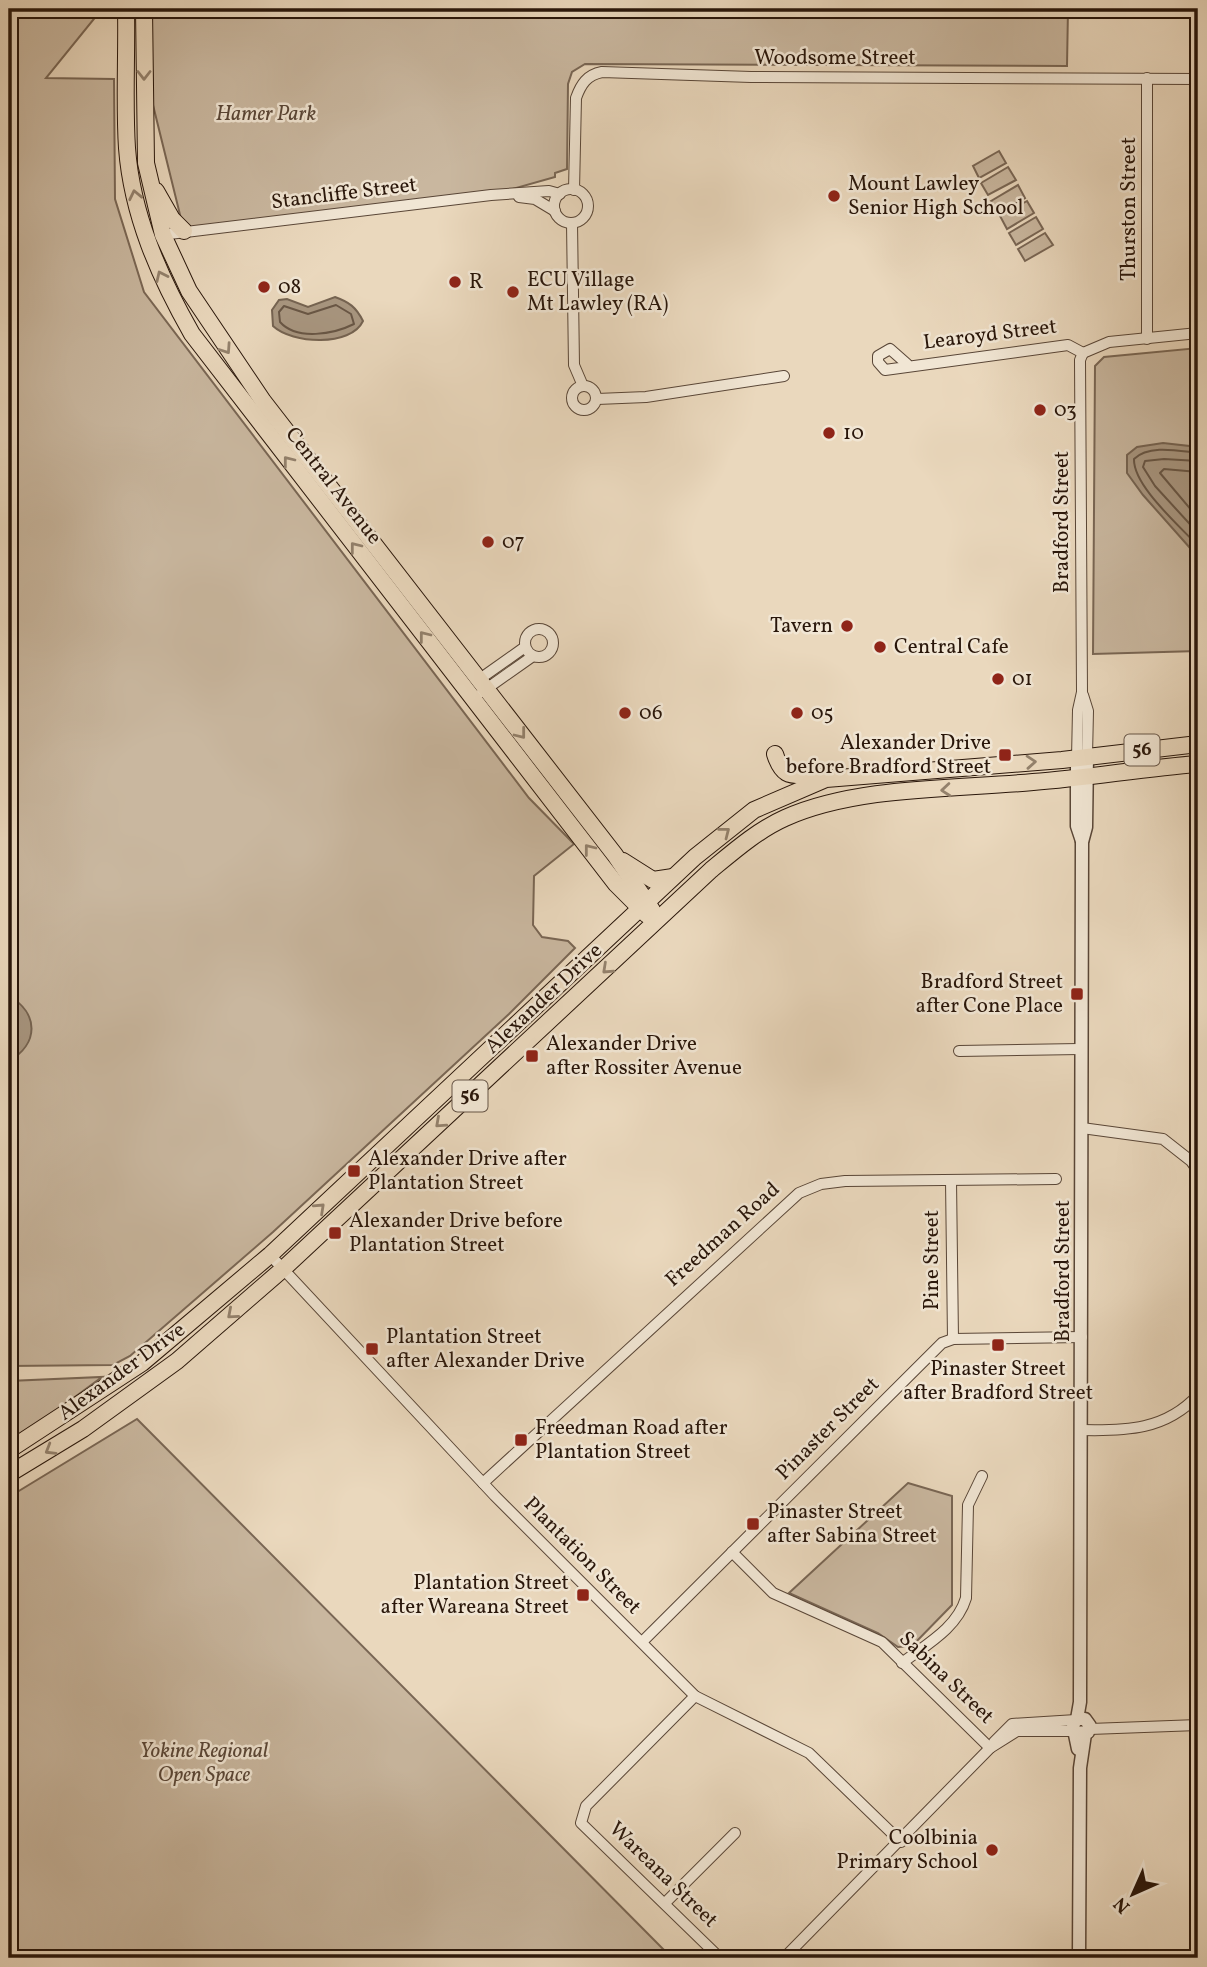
<svg xmlns="http://www.w3.org/2000/svg" width="1207" height="1967" font-family="Vollkorn,serif">
<rect width="100%" height="100%" fill="#ead8bd"/>
<filter id="stains"><feTurbulence type="fractalNoise" baseFrequency=".00286" numOctaves="4"/><feColorMatrix values="0 0 0 0 .2 0 0 0 0 .09 0 0 0 0 .02 0 0 0 .5 -.17"/></filter>
<radialGradient id="worn" r=".72"><stop offset=".6" stop-color="#630" stop-opacity="0"/><stop offset="1" stop-color="#630" stop-opacity=".3"/></radialGradient>
<!-- green -->
<g fill="#c9b79f" stroke="#796654" stroke-width="2">
<path d="M 9,9 L 102,9 L 46,78 L 114,79 L 115,199 L 144,292 L 529,798 L 574,844 L 534,876 L 533,925 L 542,937 L 568,941 L 575,948 L 509,1014 L 273,1232 L 130,1356 L 113,1365 L 9,1366 Z"/>
<path d="M 150,9 L 1068,9 L 1067,66 L 585,64 L 572,72 L 568,84 L 567,169 L 555,173 L 555,177 L 491,195 L 184,231 L 153,105 Z"/>
<path d="M 999,151 L 1006,163 L 979,178 L 973,166 Z"/>
<path d="M 1008,167 L 1016,180 L 988,195 L 981,183 Z"/>
<path d="M 1018,185 L 1025,198 L 998,213 L 991,201 Z"/>
<path d="M 1027,201 L 1034,213 L 1007,229 L 1000,216 Z"/>
<path d="M 1036,217 L 1043,229 L 1016,245 L 1009,233 Z"/>
<path d="M 1045,233 L 1053,245 L 1025,261 L 1018,249 Z"/>
<path d="M 1198,348 L 1198,651 L 1093,654 L 1095,366 L 1104,357 Z"/>
<path d="M 102,1377 L 45,1419 L 9,1441 L 9,1381 Z"/>
<path d="M 137,1419 L 672,1958 L 9,1958 L 9,1497 Z"/>
<path d="M 908,1483 L 952,1496 L 952,1605 L 912,1646 L 898,1647 L 878,1633 L 789,1593 Z"/>
</g>
<!-- water -->
<g fill="#a89680" stroke="#756351" stroke-width="2">
<path d="M 335,297 C 349,302 356,307 363,321 C 351,347 292,344 273,326 L 272,310 L 279,300 L 287,299 L 308,307 Z"/>
<path d="M 1163,443 L 1198,447 L 1198,557 L 1143,495 L 1127,473 L 1127,455 L 1137,447 Z"/>
<path d="M 9,996 C 39,1013 39,1044 9,1061 Z"/>
</g>
<g fill="none" stroke-linecap="round" stroke-linejoin="round">
<!-- shore -->
<g stroke="#685645" stroke-width="2">
<path d="M 336,305 L 351,314 L 354,324 C 334,334 297,341 280,322 L 279,312 L 284,306 L 308,314 Z"/>
<path d="M 1198,453 C 1179,451 1149,444 1134,459 C 1133,486 1180,526 1198,546"/>
<path d="M 1198,461 L 1164,459 L 1145,461 L 1143,467 L 1155,486 L 1198,533"/>
<path d="M 1198,472 L 1164,469 L 1160,473 L 1198,518"/>
</g>
<defs>
<g id="minor">
<path d="M 1147,78 L 1147,339"/>
<circle cx="571" cy="206" r="17"/>
<path d="M 574,190 L 576,98 C 581,84 587,75 602,72 L 751,77 L 1198,79"/>
<path d="M 519,197 L 535,199 L 555,211"/>
<path d="M 572,223 L 574,365 L 583,386"/>
<path d="M 161,235 L 491,195 L 549,191 L 560,194"/>
<path d="M 1083,353 L 1109,342 L 1198,333"/>
<path d="M 907,364 L 890,349 L 878,356 L 878,362 L 885,370 L 1068,345 L 1083,353"/>
<circle cx="584" cy="398" r="12"/>
<path d="M 597,399 L 646,397 L 784,376"/>
<circle cx="539" cy="643" r="14"/>
<path d="M 477,681 L 525,647"/>
<path d="M 482,692 L 533,656"/>
<path d="M 1083,695 L 1088,711 L 1087,756"/>
<path d="M 1077,758 L 1078,710 L 1082,692 L 1080,360 L 1083,353"/>
<path d="M 959,1051 L 1080,1049"/>
<path d="M 1082,1128 L 1163,1139 L 1191,1161 L 1198,1171"/>
<path d="M 951,1180 L 953,1339"/>
<path d="M 270,1255 L 495,1496 L 695,1696 L 809,1753 L 901,1842"/>
<path d="M 1082,1430 C 1126,1431 1166,1430 1198,1395"/>
<path d="M 483,1483 L 799,1193 L 821,1184 L 845,1181 L 1056,1179"/>
<path d="M 732,1552 L 773,1593 L 882,1642 L 990,1748"/>
<path d="M 642,1642 L 942,1343 L 953,1339 L 1082,1337"/>
<path d="M 902,1663 C 927,1644 957,1628 966,1598 L 968,1505 L 982,1476"/>
<path d="M 695,1696 L 586,1806 L 581,1823 L 720,1958"/>
<path d="M 1090,1729 L 1198,1725"/>
<path d="M 994,1742 L 1012,1724 L 1076,1720"/>
<path d="M 665,1903 L 735,1833"/>
<path d="M 784,1958 L 990,1748 L 1017,1731 L 1074,1731"/>
</g>
<g id="tertiary">
<path d="M 1077,758 L 1077,826 L 1082,841"/>
<path d="M 1077,1719 L 1080,1702 L 1082,842 L 1086,827 L 1087,756"/>
<path d="M 1076,1733 L 1088,1732 L 1090,1726 L 1085,1719 L 1077,1719 L 1073,1725 L 1078,1749"/>
<path d="M 1079,1958 L 1080,1768 L 1085,1734"/>
</g>
<g id="primary">
<path d="M 126,9 C 127,55 124,102 127,148 C 132,215 159,276 192,334 L 616,884 L 647,915"/>
<path d="M 144,9 L 146,163 L 163,235 L 189,291 L 263,401 L 615,855 L 652,910"/>
<path d="M 156,191 L 172,219 L 184,231"/>
<path d="M 775,754 C 785,786 799,770 823,778"/>
<path d="M 623,861 L 653,880 L 673,877"/>
<path d="M 9,1450 L 142,1363 L 270,1255 L 695,857 L 754,810 L 826,779 L 1062,760 L 1198,744"/>
<path d="M 9,1474 L 83,1429 L 177,1361 L 283,1269 L 711,870 C 734,851 758,830 785,818 C 856,786 957,789 1033,782 C 1089,778 1143,768 1198,764"/>
</g>
</defs>
<!-- minor casing -->
<use href="#minor" stroke="#594637" stroke-width="12"/>
<!-- tertiary casing -->
<use href="#tertiary" stroke="#594637" stroke-width="15"/>
<!-- primary casing -->
<use href="#primary" stroke="#29160a" stroke-width="18"/>
<!-- minor -->
<use href="#minor" stroke="#f1e6d4" stroke-width="10"/>
<!-- tertiary -->
<use href="#tertiary" stroke="#f1e6d4" stroke-width="12"/>
<!-- primary -->
<use href="#primary" stroke="#ead8bd" stroke-width="16"/>
</g>
<!-- one-way arrows -->
<defs><path id="oneway-chevron" d="M-2-3.5L2.5 0L-2 3.5" fill="none" stroke-width="1.6" stroke-linecap="round" stroke-linejoin="round" transform="scale(1.75)"/></defs>
<g stroke="#93816c">
<use href="#oneway-chevron" transform="translate(144 75) rotate(90)"/>
<use href="#oneway-chevron" transform="translate(135 195) rotate(-102)"/>
<use href="#oneway-chevron" transform="translate(161 276) rotate(-115)"/>
<use href="#oneway-chevron" transform="translate(226 349) rotate(56)"/>
<use href="#oneway-chevron" transform="translate(288 461) rotate(-128)"/>
<use href="#oneway-chevron" transform="translate(355 547) rotate(-128)"/>
<use href="#oneway-chevron" transform="translate(424 636) rotate(-128)"/>
<use href="#oneway-chevron" transform="translate(521 734) rotate(52)"/>
<use href="#oneway-chevron" transform="translate(1031 762) rotate(-4)"/>
<use href="#oneway-chevron" transform="translate(946 790) rotate(175)"/>
<use href="#oneway-chevron" transform="translate(725 832) rotate(-38)"/>
<use href="#oneway-chevron" transform="translate(589 849) rotate(-128)"/>
<use href="#oneway-chevron" transform="translate(607 969) rotate(137)"/>
<use href="#oneway-chevron" transform="translate(440 1123) rotate(138)"/>
<use href="#oneway-chevron" transform="translate(320 1208) rotate(-43)"/>
<use href="#oneway-chevron" transform="translate(232 1314) rotate(139)"/>
<use href="#oneway-chevron" transform="translate(50 1450) rotate(149)"/>
</g>
<!-- markers -->
<g fill="#8f2418" stroke="#f1e6d4" stroke-width="2.5">
<circle cx="834" cy="196" r="7"/>
<circle cx="455" cy="282" r="7"/>
<circle cx="264" cy="287" r="7"/>
<circle cx="513" cy="292" r="7"/>
<circle cx="1040" cy="410" r="7"/>
<circle cx="829" cy="433" r="7"/>
<circle cx="488" cy="542" r="7"/>
<circle cx="847" cy="626" r="7"/>
<circle cx="880" cy="647" r="7"/>
<circle cx="998" cy="679" r="7"/>
<circle cx="625" cy="713" r="7"/>
<circle cx="797" cy="713" r="7"/>
<rect x="998" y="748" width="14" height="14" rx="3.5"/>
<rect x="1070" y="987" width="14" height="14" rx="3.5"/>
<rect x="525" y="1049" width="14" height="14" rx="3.5"/>
<rect x="347" y="1164" width="14" height="14" rx="3.5"/>
<rect x="328" y="1226" width="14" height="14" rx="3.5"/>
<rect x="991" y="1338" width="14" height="14" rx="3.5"/>
<rect x="365" y="1342" width="14" height="14" rx="3.5"/>
<rect x="514" y="1433" width="14" height="14" rx="3.5"/>
<rect x="746" y="1517" width="14" height="14" rx="3.5"/>
<rect x="576" y="1588" width="14" height="14" rx="3.5"/>
<circle cx="992" cy="1850" r="7"/>
</g>
<g text-anchor="middle" dominant-baseline="central" stroke-width="5" stroke-linejoin="round" paint-order="stroke">
<!-- shield labels -->
<g fill="#f1e6d4" stroke="#655447" stroke-width="2">
<rect x="1124.5" y="734.5" width="35" height="31" rx="5"/>
<rect x="452.5" y="1080.5" width="35" height="31" rx="5"/>
</g>
<g font-size="19" font-weight="bold" fill="#29160a">
<text x="1142" y="750">56</text>
<text x="470" y="1096">56</text>
</g>
<!-- street labels -->
<g font-size="21" fill="#29160a" stroke="#f1e6d4">
<text x="835" y="58">Woodsome Street</text>
<text transform="translate(344 194) rotate(-7)">Stancliffe Street</text>
<text transform="translate(1129 209) rotate(-90)">Thurston Street</text>
<text transform="translate(990 335) rotate(-7)">Learoyd Street</text>
<text transform="translate(333 486) rotate(52)">Central Avenue</text>
<text transform="translate(1062 522) rotate(-90)">Bradford Street</text>
<text transform="translate(544 999) rotate(-43)">Alexander Drive</text>
<text transform="translate(723 1235) rotate(-42)">Freedman Road</text>
<text transform="translate(932 1260) rotate(-90)">Pine Street</text>
<text transform="translate(1063 1271) rotate(-90)">Bradford Street</text>
<text transform="translate(122 1372) rotate(-36)">Alexander Drive</text>
<text transform="translate(828 1429) rotate(-45)">Pinaster Street</text>
<text transform="translate(582 1556) rotate(45)">Plantation Street</text>
<text transform="translate(946 1678) rotate(44)">Sabina Street</text>
<text transform="translate(663 1875) rotate(44)">Wareana Street</text>
</g>
<!-- park labels -->
<g font-size="21" font-style="italic" fill="#594637" stroke="#f1e6d4">
<text x="266" y="114">Hamer Park</text>
<text x="204" y="1751">Yokine Regional<tspan x="204" dy="24">Open Space</tspan></text>
</g>
<!-- poi labels -->
<g font-size="21" fill="#29160a" stroke="#f1e6d4" text-anchor="start">
<text x="848" y="184">Mount Lawley<tspan x="848" dy="24">Senior High School</tspan></text>
<text x="527" y="280">ECU Village<tspan x="527" dy="24">Mt Lawley (RA)</tspan></text>
<text x="469" y="282">R</text>
<text x="278" y="287">08</text>
<text x="1054" y="410">03</text>
<text x="843" y="433">10</text>
<text x="502" y="542">07</text>
<text x="833" y="626" text-anchor="end">Tavern</text>
<text x="894" y="647">Central Cafe</text>
<text x="1012" y="679">01</text>
<text x="639" y="713">06</text>
<text x="811" y="713">05</text>
<text x="991" y="743" text-anchor="end">Alexander Drive<tspan x="991" dy="24">before Bradford Street</tspan></text>
<text x="1063" y="982" text-anchor="end">Bradford Street<tspan x="1063" dy="24">after Cone Place</tspan></text>
<text x="546" y="1044">Alexander Drive<tspan x="546" dy="24">after Rossiter Avenue</tspan></text>
<text x="368" y="1159">Alexander Drive after<tspan x="368" dy="24">Plantation Street</tspan></text>
<text x="349" y="1221">Alexander Drive before<tspan x="349" dy="24">Plantation Street</tspan></text>
<text x="386" y="1337">Plantation Street<tspan x="386" dy="24">after Alexander Drive</tspan></text>
<text x="998" y="1369" text-anchor="middle">Pinaster Street<tspan x="998" dy="24">after Bradford Street</tspan></text>
<text x="535" y="1428">Freedman Road after<tspan x="535" dy="24">Plantation Street</tspan></text>
<text x="767" y="1512">Pinaster Street<tspan x="767" dy="24">after Sabina Street</tspan></text>
<text x="569" y="1583" text-anchor="end">Plantation Street<tspan x="569" dy="24">after Wareana Street</tspan></text>
<text x="978" y="1838" text-anchor="end">Coolbinia<tspan x="978" dy="24">Primary School</tspan></text>
</g>
</g>
<!-- margin -->
<rect width="1207" height="1967" fill="none" stroke="#ead8bd" stroke-width="35"/>
<rect x="10" y="10" width="1186" height="1946" fill="none" stroke="#29160a" stroke-width="3.5"/>
<rect x="18" y="18" width="1172" height="1932" fill="none" stroke="#29160a" stroke-width="2"/>
<!-- north arrow -->
<g transform="translate(1133 1894) rotate(225)" stroke="#f1e6d4" stroke-width="5" paint-order="stroke">
<path d="M0-5L12 26L0 18L-12 26Z" fill="#29160a"/>
<text y="-10" font-size="19" font-weight="bold" text-anchor="middle" fill="#29160a">N</text>
</g>
<rect width="100%" height="100%" filter="url(#stains)"/>
<rect width="100%" height="100%" fill="url(#worn)"/>
</svg>
